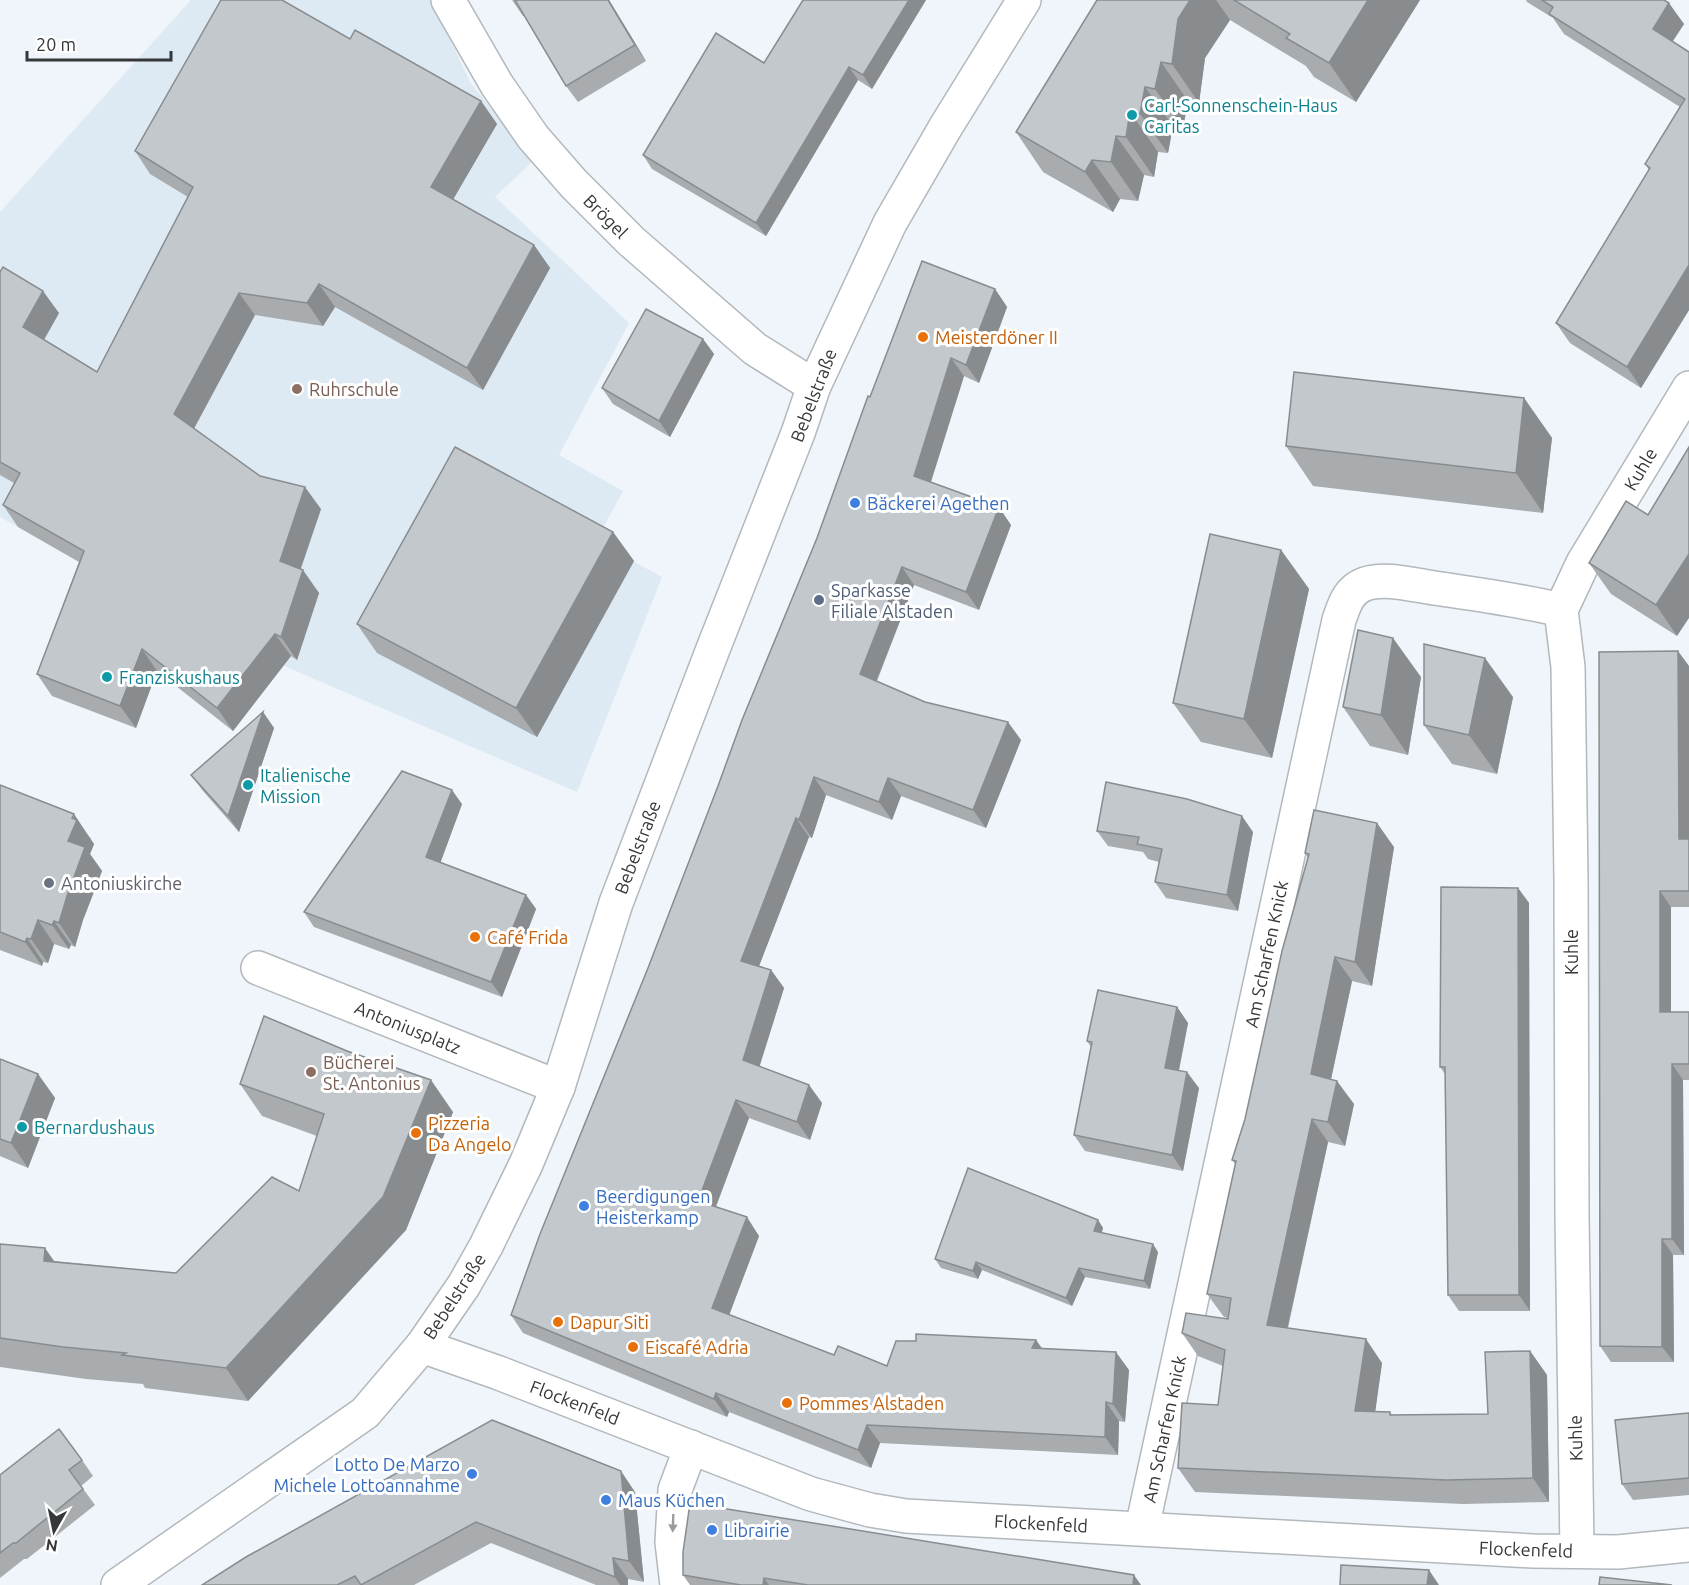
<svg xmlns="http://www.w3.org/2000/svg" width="1689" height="1585" font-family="Ubuntu,sans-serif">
<rect width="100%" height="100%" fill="#eff5fa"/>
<!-- built -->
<path fill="#dde9f3" d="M 191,0 L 432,0 L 470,82 L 533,161 L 495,197 L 629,323 L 559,455 L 623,491 L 596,541 L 662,577 L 577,792 L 198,629 L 0,517 L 0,212 Z"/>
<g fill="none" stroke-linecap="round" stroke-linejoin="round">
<defs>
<g id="street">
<path d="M 448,0 L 497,85 L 533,137 L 574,184 L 631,241 L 755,349 L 814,386"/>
<path d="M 258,968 L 558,1087"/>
<path d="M 422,1346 L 499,1373 L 811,1494 L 870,1510 L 906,1516 L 1533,1551 L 1618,1552 L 1689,1545"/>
<path d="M 1142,1528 L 1339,620 C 1344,606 1348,590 1365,584 C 1385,577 1413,585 1434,588 C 1477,594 1519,600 1561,610"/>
<path d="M 1577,1551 L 1572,1216 L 1571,879 L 1568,667 L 1561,610 L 1583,563 L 1689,388"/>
<path d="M 677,1585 L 672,1542 L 675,1490 L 691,1447"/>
</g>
<path id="secondary" d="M 118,1585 L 365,1413 L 422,1346 L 464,1285 L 486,1246 L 526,1164 L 558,1087 L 616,903 L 713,649 L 798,433 L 814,386 L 890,223 L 945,128 L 1024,0"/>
</defs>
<!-- street casing -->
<use href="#street" stroke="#b2b8bc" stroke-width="36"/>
<!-- secondary casing -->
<use href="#secondary" stroke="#b2b8bc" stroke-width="36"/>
<!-- street -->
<use href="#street" stroke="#fff" stroke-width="33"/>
<!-- secondary -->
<use href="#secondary" stroke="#fff" stroke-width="33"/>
</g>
<!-- wall -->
<g fill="#a8acaf">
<path d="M 512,0 L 609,0 L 646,61 L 578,102 L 566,86 L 524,16 L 523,16 Z"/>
<path d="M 926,0 L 872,89 L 858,80 L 766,236 L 652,169 L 643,155 L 764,63 Z"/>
<path d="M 1097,0 L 1420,0 L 1356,102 L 1314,77 L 1306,66 L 1230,20 L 1205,58 L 1199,103 L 1188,101 L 1183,128 L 1173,126 L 1168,153 L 1158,152 L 1154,177 L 1144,175 L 1138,201 L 1120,199 L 1113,212 L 1043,172 L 1016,132 Z"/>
<path d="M 1526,0 L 1664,0 L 1684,24 L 1672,42 L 1689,52 L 1689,310 L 1641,388 L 1570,343 L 1556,323 L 1649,170 L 1645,164 L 1680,107 L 1564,34 L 1553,18 L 1527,2 Z"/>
<path d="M 350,39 L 481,101 L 497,124 L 453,199 L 534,245 L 550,268 L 483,390 L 335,307 L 323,326 L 255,315 L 194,428 L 260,476 L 321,509 L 300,569 L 319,593 L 297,660 L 291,656 L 233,731 L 157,671 L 136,728 L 52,696 L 37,674 L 79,562 L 18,527 L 3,505 L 14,483 L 0,475 L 0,272 L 59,313 L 44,340 L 97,372 L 188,197 L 150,174 L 135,151 Z"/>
<path d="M 995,289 L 1007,307 L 979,383 L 964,376 L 931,482 L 1011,525 L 979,610 L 914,585 L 877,681 L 925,702 L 1021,740 L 986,828 L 901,796 L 892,820 L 826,795 L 812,838 L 809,837 L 759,966 L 771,970 L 784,988 L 759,1066 L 809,1085 L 822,1103 L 810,1140 L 749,1118 L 716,1207 L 759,1236 L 729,1315 L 834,1355 L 887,1366 L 916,1341 L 1036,1340 L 1042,1348 L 1129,1370 L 1125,1422 L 1119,1421 L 1118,1455 L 880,1443 L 871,1468 L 729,1412 L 727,1417 L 523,1333 L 511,1315 L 817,538 L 870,397 Z"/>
<path d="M 703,339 L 714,354 L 670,437 L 613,404 L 602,388 Z"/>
<path d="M 1524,398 L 1552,438 L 1543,513 L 1313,486 L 1286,446 Z"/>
<path d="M 1626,501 L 1677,636 L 1611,594 L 1589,563 Z"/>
<path d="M 613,532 L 634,561 L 537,737 L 377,653 L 357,624 Z"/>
<path d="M 1281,550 L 1309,589 L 1272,758 L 1201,742 L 1173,703 Z"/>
<path d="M 1689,666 L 1689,907 L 1671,907 L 1671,1012 L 1689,1012 L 1689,1080 L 1683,1080 L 1684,1255 L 1673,1255 L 1674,1362 L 1611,1362 L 1600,1346 Z"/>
<path d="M 1421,677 L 1408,755 L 1370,746 L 1343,707 Z"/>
<path d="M 1513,697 L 1497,774 L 1452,764 L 1424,725 Z"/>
<path d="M 263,712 L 274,728 L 239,832 L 203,791 L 191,775 Z"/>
<path d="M 0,785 L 91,838 L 90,839 L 94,844 L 90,854 L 102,871 L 83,920 L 75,947 L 71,945 L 69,949 L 54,944 L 48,963 L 43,962 L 42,966 L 0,950 Z"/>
<path d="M 462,804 L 440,863 L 526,895 L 536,909 L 502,997 L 314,927 L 304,912 Z"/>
<path d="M 1097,831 L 1253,832 L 1238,911 L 1166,898 L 1155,882 L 1159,862 L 1148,859 L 1143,852 L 1108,846 Z"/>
<path d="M 1394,847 L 1372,986 L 1352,981 L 1331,1079 L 1354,1104 L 1345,1146 L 1328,1142 L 1288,1328 L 1382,1363 L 1375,1411 L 1390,1412 L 1392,1415 L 1488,1414 L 1530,1351 L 1547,1375 L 1549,1502 L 1463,1504 L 1195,1492 L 1178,1468 L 1218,1405 L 1223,1366 L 1198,1356 L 1182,1333 L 1228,1319 L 1228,1318 L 1224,1317 L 1207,1294 L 1235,1164 L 1232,1160 L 1245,1119 L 1308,858 L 1305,853 Z"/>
<path d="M 1518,888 L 1529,903 L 1530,1311 L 1459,1311 L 1448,1295 L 1445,1074 L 1440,1067 Z"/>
<path d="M 1177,1007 L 1188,1023 L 1179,1071 L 1199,1088 L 1183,1171 L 1085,1151 L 1074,1135 L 1091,1047 L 1087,1041 Z"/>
<path d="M 0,1059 L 38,1074 L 55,1098 L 28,1168 L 0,1156 Z"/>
<path d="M 240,1084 L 453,1112 L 406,1230 L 248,1401 L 145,1388 L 143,1384 L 86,1379 L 0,1367 L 0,1244 L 54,1261 L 176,1273 L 299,1191 L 317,1136 L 262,1116 Z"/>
<path d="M 1098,1220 L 1103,1228 L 1102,1233 L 1158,1252 L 1150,1289 L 1085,1277 L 1072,1306 L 982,1270 L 978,1279 L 941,1268 L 935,1259 Z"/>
<path d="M 1689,1413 L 1689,1495 L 1633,1500 L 1622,1484 Z"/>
<path d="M 82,1460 L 93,1476 L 81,1486 L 95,1505 L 27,1559 L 24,1559 L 0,1578 L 0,1475 Z"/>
<path d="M 635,1492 L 644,1582 L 628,1579 L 628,1585 L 596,1585 L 491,1543 L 414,1585 L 202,1585 L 246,1557 Z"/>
<path d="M 683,1575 L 1141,1585 L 690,1585 Z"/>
</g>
<!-- shaded-wall -->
<g fill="#888c8f">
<path d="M 608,0 L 609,0 L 646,61 L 635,45 Z"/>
<path d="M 909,0 L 926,0 L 872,89 L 863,75 Z"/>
<path d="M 1190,0 L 1216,0 L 1230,20 L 1205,58 L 1199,103 L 1172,64 L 1178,19 Z"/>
<path d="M 1368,0 L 1420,0 L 1356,102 L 1329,63 Z"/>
<path d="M 1669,3 L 1684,24 L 1667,50 L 1653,29 Z"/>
<path d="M 1161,62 L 1188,101 L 1183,128 L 1155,89 Z"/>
<path d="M 849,67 L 858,80 L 766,236 L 756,223 Z"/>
<path d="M 1145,87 L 1173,126 L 1168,153 L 1140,114 Z"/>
<path d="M 481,101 L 497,124 L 447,210 L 431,187 Z"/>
<path d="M 1130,112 L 1158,152 L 1154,177 L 1126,137 Z"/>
<path d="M 1116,136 L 1144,175 L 1138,201 L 1111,162 Z"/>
<path d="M 1092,160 L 1120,199 L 1113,212 L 1085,172 Z"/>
<path d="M 534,245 L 550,268 L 483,390 L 467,368 Z"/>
<path d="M 1689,265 L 1689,310 L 1641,388 L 1627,367 Z"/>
<path d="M 319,284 L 335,307 L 323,326 L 307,303 Z"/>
<path d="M 995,289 L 1007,307 L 979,383 L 966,365 Z"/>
<path d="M 43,291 L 59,313 L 38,350 L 23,327 Z"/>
<path d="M 239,293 L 255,315 L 190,436 L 174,414 Z"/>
<path d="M 703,339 L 714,354 L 670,437 L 659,421 Z"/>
<path d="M 951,358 L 964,376 L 927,494 L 914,476 Z"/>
<path d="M 1524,398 L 1552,438 L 1543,513 L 1516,473 Z"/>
<path d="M 305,487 L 321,509 L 296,583 L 280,561 Z"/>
<path d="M 999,507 L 1011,525 L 979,610 L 966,592 Z"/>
<path d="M 613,532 L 634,561 L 537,737 L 516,708 Z"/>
<path d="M 1281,550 L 1309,589 L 1272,758 L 1244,719 Z"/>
<path d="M 1689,554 L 1689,618 L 1677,636 L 1656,605 Z"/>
<path d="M 902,567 L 914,585 L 872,692 L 860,674 Z"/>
<path d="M 303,570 L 319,593 L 297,660 L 281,637 Z"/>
<path d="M 275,634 L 291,656 L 233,731 L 217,708 Z"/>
<path d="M 1393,638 L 1421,677 L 1408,755 L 1381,715 Z"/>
<path d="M 142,649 L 157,671 L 136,728 L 120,706 Z"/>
<path d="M 1678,651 L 1689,666 L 1689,854 L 1679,839 Z"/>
<path d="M 1485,658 L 1513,697 L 1497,774 L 1469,735 Z"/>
<path d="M 263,712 L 274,728 L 239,832 L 228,816 Z"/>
<path d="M 1008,722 L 1021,740 L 986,828 L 973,810 Z"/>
<path d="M 814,777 L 826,795 L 812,838 L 799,820 Z"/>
<path d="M 888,778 L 901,796 L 892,820 L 879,802 Z"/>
<path d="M 452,790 L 462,804 L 437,872 L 426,857 Z"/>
<path d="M 74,814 L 94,844 L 90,854 L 102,871 L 83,920 L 75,947 L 59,923 L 68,841 Z"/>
<path d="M 1242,816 L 1253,832 L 1238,911 L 1227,895 Z"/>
<path d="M 796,818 L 809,837 L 754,979 L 741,961 Z"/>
<path d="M 1377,823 L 1394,847 L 1372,986 L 1355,962 Z"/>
<path d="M 1518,888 L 1529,903 L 1530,1311 L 1519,1295 Z"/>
<path d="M 1660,891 L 1671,907 L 1671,1027 L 1660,1012 Z"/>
<path d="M 526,895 L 536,909 L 502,997 L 491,982 Z"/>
<path d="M 38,920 L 54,944 L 48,963 L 31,939 Z"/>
<path d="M 54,921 L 71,945 L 69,949 L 52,925 Z"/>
<path d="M 27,938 L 43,962 L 42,966 L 25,942 Z"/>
<path d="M 1335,957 L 1352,981 L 1327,1098 L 1311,1074 Z"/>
<path d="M 771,970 L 784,988 L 756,1078 L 743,1060 Z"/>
<path d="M 1177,1007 L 1188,1023 L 1176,1084 L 1165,1068 Z"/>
<path d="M 1672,1064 L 1683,1080 L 1684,1255 L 1672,1239 Z"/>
<path d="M 1187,1072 L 1199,1088 L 1183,1171 L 1172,1155 Z"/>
<path d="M 38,1074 L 55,1098 L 28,1168 L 11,1143 Z"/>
<path d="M 431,1080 L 453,1112 L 406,1230 L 248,1401 L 226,1368 Z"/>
<path d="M 1337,1081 L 1354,1104 L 1345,1146 L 1328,1122 Z"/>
<path d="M 809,1085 L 822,1103 L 810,1140 L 797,1122 Z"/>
<path d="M 736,1100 L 749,1118 L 711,1219 L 698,1201 Z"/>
<path d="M 1312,1119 L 1328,1142 L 1283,1348 L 1267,1325 Z"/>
<path d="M 747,1217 L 759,1236 L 725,1326 L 712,1308 Z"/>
<path d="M 1098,1220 L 1103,1228 L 1099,1239 L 1094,1231 Z"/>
<path d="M 1662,1239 L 1673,1255 L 1674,1362 L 1662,1347 Z"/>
<path d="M 1153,1244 L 1158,1252 L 1150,1289 L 1144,1281 Z"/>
<path d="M 45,1248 L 68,1281 L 44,1261 Z"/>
<path d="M 976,1262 L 982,1270 L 978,1279 L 973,1271 Z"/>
<path d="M 1079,1268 L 1085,1277 L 1072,1306 L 1066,1298 Z"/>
<path d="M 1366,1339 L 1382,1363 L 1372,1435 L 1355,1411 Z"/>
<path d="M 1036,1340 L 1048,1358 L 1032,1348 Z"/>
<path d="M 1530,1351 L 1547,1375 L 1549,1502 L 1533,1478 Z"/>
<path d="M 1116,1352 L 1129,1370 L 1125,1422 L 1113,1404 Z"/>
<path d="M 716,1393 L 729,1412 L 727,1417 L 714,1399 Z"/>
<path d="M 1106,1402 L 1119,1421 L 1118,1455 L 1105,1437 Z"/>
<path d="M 867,1425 L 880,1443 L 871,1468 L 858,1450 Z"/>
<path d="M 621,1471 L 635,1492 L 644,1582 L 629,1561 Z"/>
<path d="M 613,1558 L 628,1579 L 628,1585 L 620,1585 L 615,1577 Z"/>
<path d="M 1429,1570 L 1439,1585 L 1427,1585 Z"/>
<path d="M 1134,1575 L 1141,1585 L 1133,1585 Z"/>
<path d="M 764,1578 L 769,1585 L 763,1585 Z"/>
</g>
<!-- building -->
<g fill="#c3c8cc" stroke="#888c8f" stroke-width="1.5">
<path d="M 221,0 L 282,0 L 350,39 L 355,30 L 481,101 L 431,187 L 534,245 L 467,368 L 319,284 L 307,303 L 239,293 L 174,414 L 260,476 L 305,487 L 280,561 L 303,570 L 281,637 L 275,634 L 217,708 L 142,649 L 120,706 L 37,674 L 84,551 L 3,505 L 20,473 L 0,462 L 0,272 L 3,267 L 43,291 L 23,327 L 97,372 L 193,187 L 135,151 Z"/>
<path d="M 515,0 L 608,0 L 635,45 L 566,86 Z"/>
<path d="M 803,0 L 909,0 L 863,75 L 849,67 L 756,223 L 643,155 L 716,33 L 764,63 Z"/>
<path d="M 1097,0 L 1190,0 L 1178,19 L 1172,64 L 1161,62 L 1155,89 L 1145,87 L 1140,114 L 1130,112 L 1126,137 L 1116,136 L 1111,162 L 1092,160 L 1085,172 L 1016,132 Z"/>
<path d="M 1234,0 L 1368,0 L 1329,63 L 1286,38 L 1290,34 Z"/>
<path d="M 1542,0 L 1664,0 L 1669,3 L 1653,29 L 1689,52 L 1689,265 L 1627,367 L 1556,323 L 1650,168 L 1645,164 L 1685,99 L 1549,14 L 1553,7 Z"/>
<path d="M 922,261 L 995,289 L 966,365 L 951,358 L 914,476 L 999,507 L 966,592 L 902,567 L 860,674 L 925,702 L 1008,722 L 973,810 L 888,778 L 879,802 L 814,777 L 799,820 L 796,818 L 741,961 L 771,970 L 743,1060 L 809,1085 L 797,1122 L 736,1100 L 698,1201 L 747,1217 L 712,1308 L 834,1355 L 838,1346 L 887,1366 L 896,1341 L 916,1341 L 916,1334 L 1036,1340 L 1032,1348 L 1116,1352 L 1113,1404 L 1106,1402 L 1105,1437 L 867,1425 L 858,1450 L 716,1393 L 714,1399 L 511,1315 L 540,1234 L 648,968 L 718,786 L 742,720 L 817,538 L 868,396 L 870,397 Z"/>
<path d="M 646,309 L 703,339 L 659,421 L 602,388 Z"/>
<path d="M 1294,372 L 1524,398 L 1516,473 L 1286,446 Z"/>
<path d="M 455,447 L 613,532 L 516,708 L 357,624 Z"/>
<path d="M 1689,447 L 1689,554 L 1656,605 L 1589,563 L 1626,501 L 1648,515 Z"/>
<path d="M 1210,534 L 1281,550 L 1244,719 L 1173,703 Z"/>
<path d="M 1358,630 L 1393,638 L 1381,715 L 1343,707 Z"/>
<path d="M 1424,644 L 1485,658 L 1469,735 L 1424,725 Z"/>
<path d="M 1678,651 L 1679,839 L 1689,839 L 1689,891 L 1660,891 L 1660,1012 L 1689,1012 L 1689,1064 L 1672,1064 L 1672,1239 L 1662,1239 L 1662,1347 L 1600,1346 L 1599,652 Z"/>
<path d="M 263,712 L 228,816 L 191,775 Z"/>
<path d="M 402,771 L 452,790 L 426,857 L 526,895 L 491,982 L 304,912 Z"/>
<path d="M 1106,782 L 1187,799 L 1242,816 L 1227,895 L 1155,882 L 1162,849 L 1137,844 L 1139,837 L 1097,831 Z"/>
<path d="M 0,785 L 74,814 L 72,818 L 77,820 L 68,841 L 85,847 L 67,896 L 59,923 L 54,921 L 52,925 L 38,920 L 31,939 L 27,938 L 25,942 L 0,932 Z"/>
<path d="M 1314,810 L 1377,823 L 1355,962 L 1335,957 L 1311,1074 L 1337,1081 L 1328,1122 L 1312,1119 L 1267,1325 L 1366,1339 L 1355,1411 L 1390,1412 L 1390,1415 L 1488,1414 L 1485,1352 L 1530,1351 L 1533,1478 L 1446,1480 L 1178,1468 L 1182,1403 L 1218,1405 L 1225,1350 L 1182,1333 L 1186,1313 L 1228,1319 L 1231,1298 L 1207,1294 L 1236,1161 L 1232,1160 L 1245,1119 L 1282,951 L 1309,854 L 1305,853 Z"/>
<path d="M 1441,887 L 1518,888 L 1519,1295 L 1448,1295 L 1445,1067 L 1440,1067 Z"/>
<path d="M 1098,990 L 1177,1007 L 1165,1068 L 1187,1072 L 1172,1155 L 1074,1135 L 1092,1042 L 1087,1041 Z"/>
<path d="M 264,1016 L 347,1051 L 431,1080 L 383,1197 L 226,1368 L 122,1355 L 126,1353 L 63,1347 L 0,1338 L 0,1244 L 45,1248 L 44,1261 L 176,1273 L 272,1177 L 299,1191 L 324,1114 L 240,1084 Z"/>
<path d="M 0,1059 L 38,1074 L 11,1143 L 0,1139 Z"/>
<path d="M 968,1168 L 1098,1220 L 1094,1231 L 1153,1244 L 1144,1281 L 1079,1268 L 1066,1298 L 976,1262 L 973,1271 L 935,1259 Z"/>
<path d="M 1689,1413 L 1689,1478 L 1622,1484 L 1615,1420 Z"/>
<path d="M 492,1420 L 621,1471 L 629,1561 L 613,1558 L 615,1577 L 476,1522 L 361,1585 L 355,1576 L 337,1585 L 202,1585 L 246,1557 Z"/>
<path d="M 59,1429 L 82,1460 L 69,1470 L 83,1489 L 16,1543 L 13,1543 L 0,1553 L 0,1475 Z"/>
<path d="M 690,1503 L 1134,1575 L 1133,1585 L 808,1585 L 764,1578 L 763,1585 L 741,1585 L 683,1575 L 683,1552 Z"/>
<path d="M 1341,1565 L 1429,1570 L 1427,1585 L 1340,1585 Z"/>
<path d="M 1600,1577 L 1672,1585 L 1599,1585 Z"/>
</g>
<!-- one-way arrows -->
<defs><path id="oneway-solid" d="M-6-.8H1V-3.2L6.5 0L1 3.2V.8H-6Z" transform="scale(1.5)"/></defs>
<use fill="#9a9b9c" href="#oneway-solid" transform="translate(673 1523) rotate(92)"/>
<!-- markers -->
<g fill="#0f9aa8" stroke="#fff" stroke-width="2">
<circle cx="1132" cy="115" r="6"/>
<circle cx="107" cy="677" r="6"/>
<circle cx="248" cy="785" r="6"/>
<circle cx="22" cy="1127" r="6"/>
</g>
<g fill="#e8710a" stroke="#fff" stroke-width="2">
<circle cx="923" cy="337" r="6"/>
<circle cx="475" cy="937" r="6"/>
<circle cx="416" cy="1133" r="6"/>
<circle cx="558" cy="1322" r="6"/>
<circle cx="633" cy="1347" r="6"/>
<circle cx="787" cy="1403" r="6"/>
</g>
<g fill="#8d6e63" stroke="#fff" stroke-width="2">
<circle cx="297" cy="389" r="6"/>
<circle cx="311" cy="1072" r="6"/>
</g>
<g fill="#3f7fe0" stroke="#fff" stroke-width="2">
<circle cx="855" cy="503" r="6"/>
<circle cx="584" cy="1206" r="6"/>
<circle cx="472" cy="1474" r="6"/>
<circle cx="606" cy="1500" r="6"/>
<circle cx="712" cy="1530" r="6"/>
</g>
<circle fill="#5c6f8a" stroke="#fff" stroke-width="2" cx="819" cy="600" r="6"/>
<circle fill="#6b7280" stroke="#fff" stroke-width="2" cx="49" cy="883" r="6"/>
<g text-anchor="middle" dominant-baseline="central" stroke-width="6" stroke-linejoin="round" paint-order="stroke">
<!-- culture labels -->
<g font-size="18" fill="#0d838f" stroke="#fff" text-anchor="start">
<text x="1144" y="105">Carl-Sonnenschein-Haus<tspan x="1144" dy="21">Caritas</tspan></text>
<text x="119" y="677">Franziskushaus</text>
<text x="260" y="775">Italienische<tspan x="260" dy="21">Mission</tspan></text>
<text x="34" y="1127">Bernardushaus</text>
</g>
<!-- street labels -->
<g font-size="18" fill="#353739" stroke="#fff">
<text transform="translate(606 216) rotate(45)">Brögel</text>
<text transform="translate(813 395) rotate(-69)">Bebelstraße</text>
<text transform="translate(1640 469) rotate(-59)">Kuhle</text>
<text transform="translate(637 847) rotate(-69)">Bebelstraße</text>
<text transform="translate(1571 952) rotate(-90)">Kuhle</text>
<text transform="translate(1266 954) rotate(-78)">Am Scharfen Knick</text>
<text transform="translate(408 1027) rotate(22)">Antoniusplatz</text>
<text transform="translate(454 1296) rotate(-57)">Bebelstraße</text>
<text transform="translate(575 1402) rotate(21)">Flockenfeld</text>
<text transform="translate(1164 1429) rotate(-78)">Am Scharfen Knick</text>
<text transform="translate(1575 1438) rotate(-91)">Kuhle</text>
<text transform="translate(1041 1523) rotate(3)">Flockenfeld</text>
<text transform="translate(1526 1549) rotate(2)">Flockenfeld</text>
</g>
<!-- food labels -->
<g font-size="18" fill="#c56008" stroke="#fff" text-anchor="start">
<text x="935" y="337">Meisterdöner II</text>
<text x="487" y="937">Café Frida</text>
<text x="428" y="1123">Pizzeria<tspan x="428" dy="21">Da Angelo</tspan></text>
<text x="570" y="1322">Dapur Siti</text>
<text x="645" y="1347">Eiscafé Adria</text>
<text x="799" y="1403">Pommes Alstaden</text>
</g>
<!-- education labels -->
<g font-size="18" fill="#785e54" stroke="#fff" text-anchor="start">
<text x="309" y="389">Ruhrschule</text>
<text x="323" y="1062">Bücherei<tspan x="323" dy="21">St. Antonius</tspan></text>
</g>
<!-- shop labels -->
<g font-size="18" fill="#366cbe" stroke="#fff" text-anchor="start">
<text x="867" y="503">Bäckerei Agethen</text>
<text x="596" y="1196">Beerdigungen<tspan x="596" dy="21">Heisterkamp</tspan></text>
<text x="460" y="1464" text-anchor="end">Lotto De Marzo<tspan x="460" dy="21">Michele Lottoannahme</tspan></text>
<text x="618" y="1500">Maus Küchen</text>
<text x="724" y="1530">Librairie</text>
</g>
<!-- service labels -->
<g font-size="18" fill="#4e5e75" stroke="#fff" text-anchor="start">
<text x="831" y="590">Sparkasse<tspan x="831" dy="21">Filiale Alstaden</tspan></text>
</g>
<!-- worship labels -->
<g font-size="18" fill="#5b616d" stroke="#fff" text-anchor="start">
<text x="61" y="883">Antoniuskirche</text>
</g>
</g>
<!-- north arrow -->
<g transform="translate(54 1531) rotate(189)" stroke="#ffffff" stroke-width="4.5" paint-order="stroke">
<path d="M0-4.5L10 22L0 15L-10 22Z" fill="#353739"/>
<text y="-9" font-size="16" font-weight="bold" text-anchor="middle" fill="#353739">N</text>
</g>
<!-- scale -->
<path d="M27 51v9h144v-9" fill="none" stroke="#353739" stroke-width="3"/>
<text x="36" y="51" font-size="18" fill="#353739" stroke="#ffffff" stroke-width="4.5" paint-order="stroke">20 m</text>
</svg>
